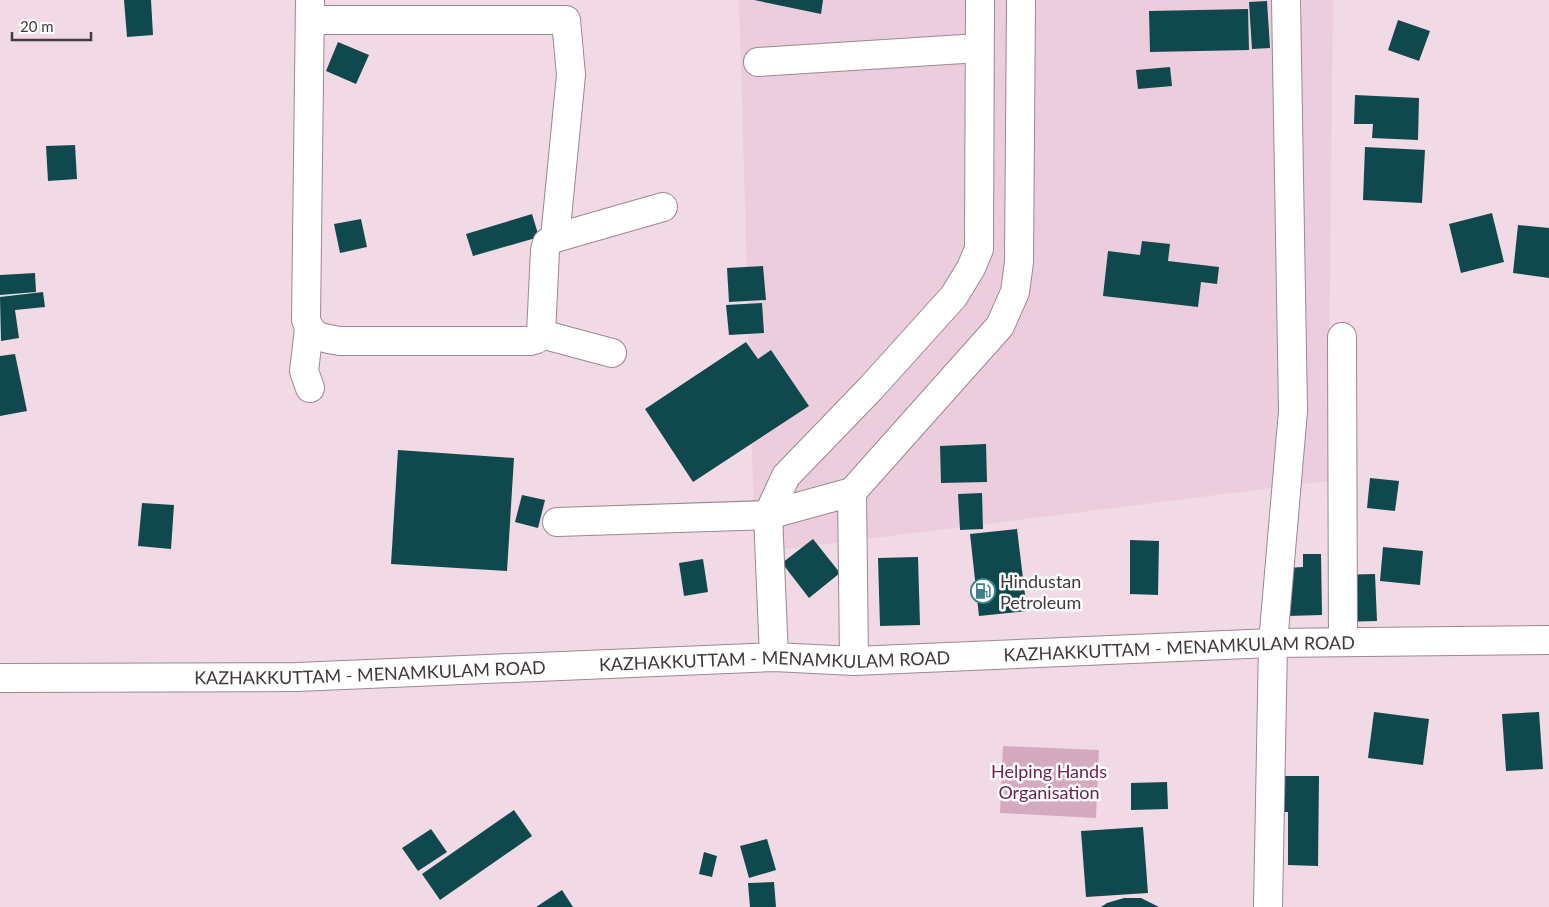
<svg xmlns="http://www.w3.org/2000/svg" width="1549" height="907" font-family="Lato,sans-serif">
<rect width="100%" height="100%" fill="#f1dae5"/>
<!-- built -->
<path fill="#eccddd" d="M 739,0 L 1333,0 L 1328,481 L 755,553 Z"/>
<!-- green -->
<path fill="#d5aac0" d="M 1003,746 L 1099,750 L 1096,818 L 1000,813 Z"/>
<!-- building -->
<g fill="#10494d">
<path d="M 124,0 L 151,0 L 153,35 L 127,37 Z"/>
<path d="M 754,0 L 823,0 L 821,14 Z"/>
<path d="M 1267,1 L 1270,48 L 1252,49 L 1249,2 Z"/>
<path d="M 1248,9 L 1249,50 L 1150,52 L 1149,11 Z"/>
<path d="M 1398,20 L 1430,31 L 1419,61 L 1388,50 Z"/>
<path d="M 338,42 L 369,55 L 356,84 L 326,71 Z"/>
<path d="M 1170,67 L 1172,86 L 1138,89 L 1136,70 Z"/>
<path d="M 1355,95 L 1419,98 L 1418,140 L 1372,138 L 1373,124 L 1354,124 Z"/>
<path d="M 75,145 L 77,179 L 48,181 L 46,146 Z"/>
<path d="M 1365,147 L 1425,150 L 1422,203 L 1363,200 Z"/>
<path d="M 1492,213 L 1504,262 L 1461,273 L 1449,224 Z"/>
<path d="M 532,214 L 539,237 L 473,256 L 466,234 Z"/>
<path d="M 361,219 L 367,247 L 340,253 L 334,224 Z"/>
<path d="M 1518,225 L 1549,228 L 1549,278 L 1513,273 Z"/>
<path d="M 1142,241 L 1170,244 L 1168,261 L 1219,267 L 1217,284 L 1201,282 L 1198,307 L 1103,296 L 1108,251 L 1140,255 Z"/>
<path d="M 763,266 L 766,300 L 729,302 L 727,268 Z"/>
<path d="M 35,273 L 36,292 L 0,295 L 0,275 Z"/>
<path d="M 43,292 L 45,307 L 15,310 L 19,338 L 1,341 L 0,297 Z"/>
<path d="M 762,303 L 764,333 L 729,335 L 726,305 Z"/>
<path d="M 746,342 L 758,359 L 771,350 L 809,406 L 693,482 L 645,409 Z"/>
<path d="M 15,354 L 27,411 L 0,416 L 0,356 Z"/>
<path d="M 986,444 L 987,482 L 941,483 L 940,446 Z"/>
<path d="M 398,450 L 514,458 L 507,571 L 391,564 Z"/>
<path d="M 1370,478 L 1399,481 L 1395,511 L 1367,508 Z"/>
<path d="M 982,493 L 983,529 L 960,530 L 958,494 Z"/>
<path d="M 522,495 L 545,500 L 538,528 L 515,522 Z"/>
<path d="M 142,503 L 174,505 L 171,549 L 138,546 Z"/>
<path d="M 1017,529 L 1027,611 L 979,616 L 970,534 Z"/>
<path d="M 813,539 L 840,573 L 809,598 L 782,563 Z"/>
<path d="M 1130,540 L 1159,541 L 1158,595 L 1130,594 Z"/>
<path d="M 1383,547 L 1423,551 L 1420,585 L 1380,581 Z"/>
<path d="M 1303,554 L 1321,554 L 1322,615 L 1288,616 L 1286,568 L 1303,567 Z"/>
<path d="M 918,557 L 920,625 L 880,626 L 878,558 Z"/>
<path d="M 703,559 L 708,592 L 684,596 L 679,563 Z"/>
<path d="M 1375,574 L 1377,621 L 1337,622 L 1335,575 Z"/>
<path d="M 1374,712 L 1429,719 L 1423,765 L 1368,758 Z"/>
<path d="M 1539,712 L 1543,769 L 1506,771 L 1502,714 Z"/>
<path d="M 1282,776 L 1319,776 L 1318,866 L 1288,865 L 1288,812 L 1282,812 Z"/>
<path d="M 1167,782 L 1168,809 L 1131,810 L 1131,783 Z"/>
<path d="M 514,810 L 532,836 L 440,900 L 422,874 Z"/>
<path d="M 1143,827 L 1148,893 L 1086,897 L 1081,831 Z"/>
<path d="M 431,829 L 447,852 L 418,871 L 402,848 Z"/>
<path d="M 767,839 L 776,870 L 749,878 L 740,846 Z"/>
<path d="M 704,852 L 717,856 L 712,877 L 699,874 Z"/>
<path d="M 774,882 L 776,907 L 750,907 L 748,883 Z"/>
<path d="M 562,890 L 573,907 L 536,907 Z"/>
<path d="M 1124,898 L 1141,898 L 1159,907 L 1101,907 L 1107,903 Z"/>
</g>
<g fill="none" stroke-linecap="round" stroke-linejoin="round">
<defs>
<g id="minor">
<path d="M 310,0 L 306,320 C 312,338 322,338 340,341 L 530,341 L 537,339 L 541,334 L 545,250 L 547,243 L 555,238 L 663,207"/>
<path d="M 310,20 L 566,20 L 571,75 L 555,238"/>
<path d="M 758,62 L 979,48"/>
<path d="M 309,329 L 304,371 L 310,388"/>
<path d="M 541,334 L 612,353"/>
<path d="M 1342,337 L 1343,642"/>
<path d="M 557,522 L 768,515 L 852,492"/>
<path d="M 774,657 L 768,515 L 786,476 L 871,388 L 954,296 L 971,268 L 979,249 L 980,0"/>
<path d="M 854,661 L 852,492 L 1000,326 L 1015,292 L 1019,262 L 1021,0"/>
<path d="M 1268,907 L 1273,643 L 1293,411 L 1286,0"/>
</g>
<g id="secondary">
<path id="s1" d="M 0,678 L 297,677 L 774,657 L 854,661 L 1273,643 L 1549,640"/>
</g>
</defs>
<!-- minor casing -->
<use href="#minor" stroke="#9c8792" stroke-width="30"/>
<!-- secondary casing -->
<use href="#secondary" stroke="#9c8792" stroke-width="30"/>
<!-- minor -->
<use href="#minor" stroke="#fff" stroke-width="28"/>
<!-- secondary -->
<use href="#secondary" stroke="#fff" stroke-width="28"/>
</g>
<!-- icons -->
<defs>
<symbol id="fuel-ring" viewBox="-11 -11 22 22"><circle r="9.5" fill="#fff" stroke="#3a8288" stroke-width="1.5"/><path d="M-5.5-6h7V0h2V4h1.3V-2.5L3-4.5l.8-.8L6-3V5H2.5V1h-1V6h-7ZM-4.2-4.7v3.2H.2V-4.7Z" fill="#3a8288"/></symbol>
</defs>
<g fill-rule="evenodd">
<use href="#fuel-ring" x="969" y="577" width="28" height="28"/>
</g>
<g text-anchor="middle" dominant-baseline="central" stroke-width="5" stroke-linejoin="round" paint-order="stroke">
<!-- poi labels -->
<g font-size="18" fill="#42393e" stroke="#fff" text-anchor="start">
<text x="1000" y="581">Hindustan<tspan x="1000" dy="21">Petroleum</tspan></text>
</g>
<!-- street labels -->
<g font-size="18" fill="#42393e" stroke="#fff">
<text stroke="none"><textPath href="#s1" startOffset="1180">KAZHAKKUTTAM - MENAMKULAM ROAD</textPath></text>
<text stroke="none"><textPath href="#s1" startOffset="775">KAZHAKKUTTAM - MENAMKULAM ROAD</textPath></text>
<text stroke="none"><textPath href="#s1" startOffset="370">KAZHAKKUTTAM - MENAMKULAM ROAD</textPath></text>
</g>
<!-- park labels -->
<g font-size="18" fill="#6f2152" stroke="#fff">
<text x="1049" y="771">Helping Hands<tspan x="1049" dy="21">Organisation</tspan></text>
</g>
</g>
<!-- scale -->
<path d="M12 32v8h79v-8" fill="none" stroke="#42393e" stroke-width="2.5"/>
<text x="20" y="32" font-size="15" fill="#42393e" stroke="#ffffff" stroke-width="4" paint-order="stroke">20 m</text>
</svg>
